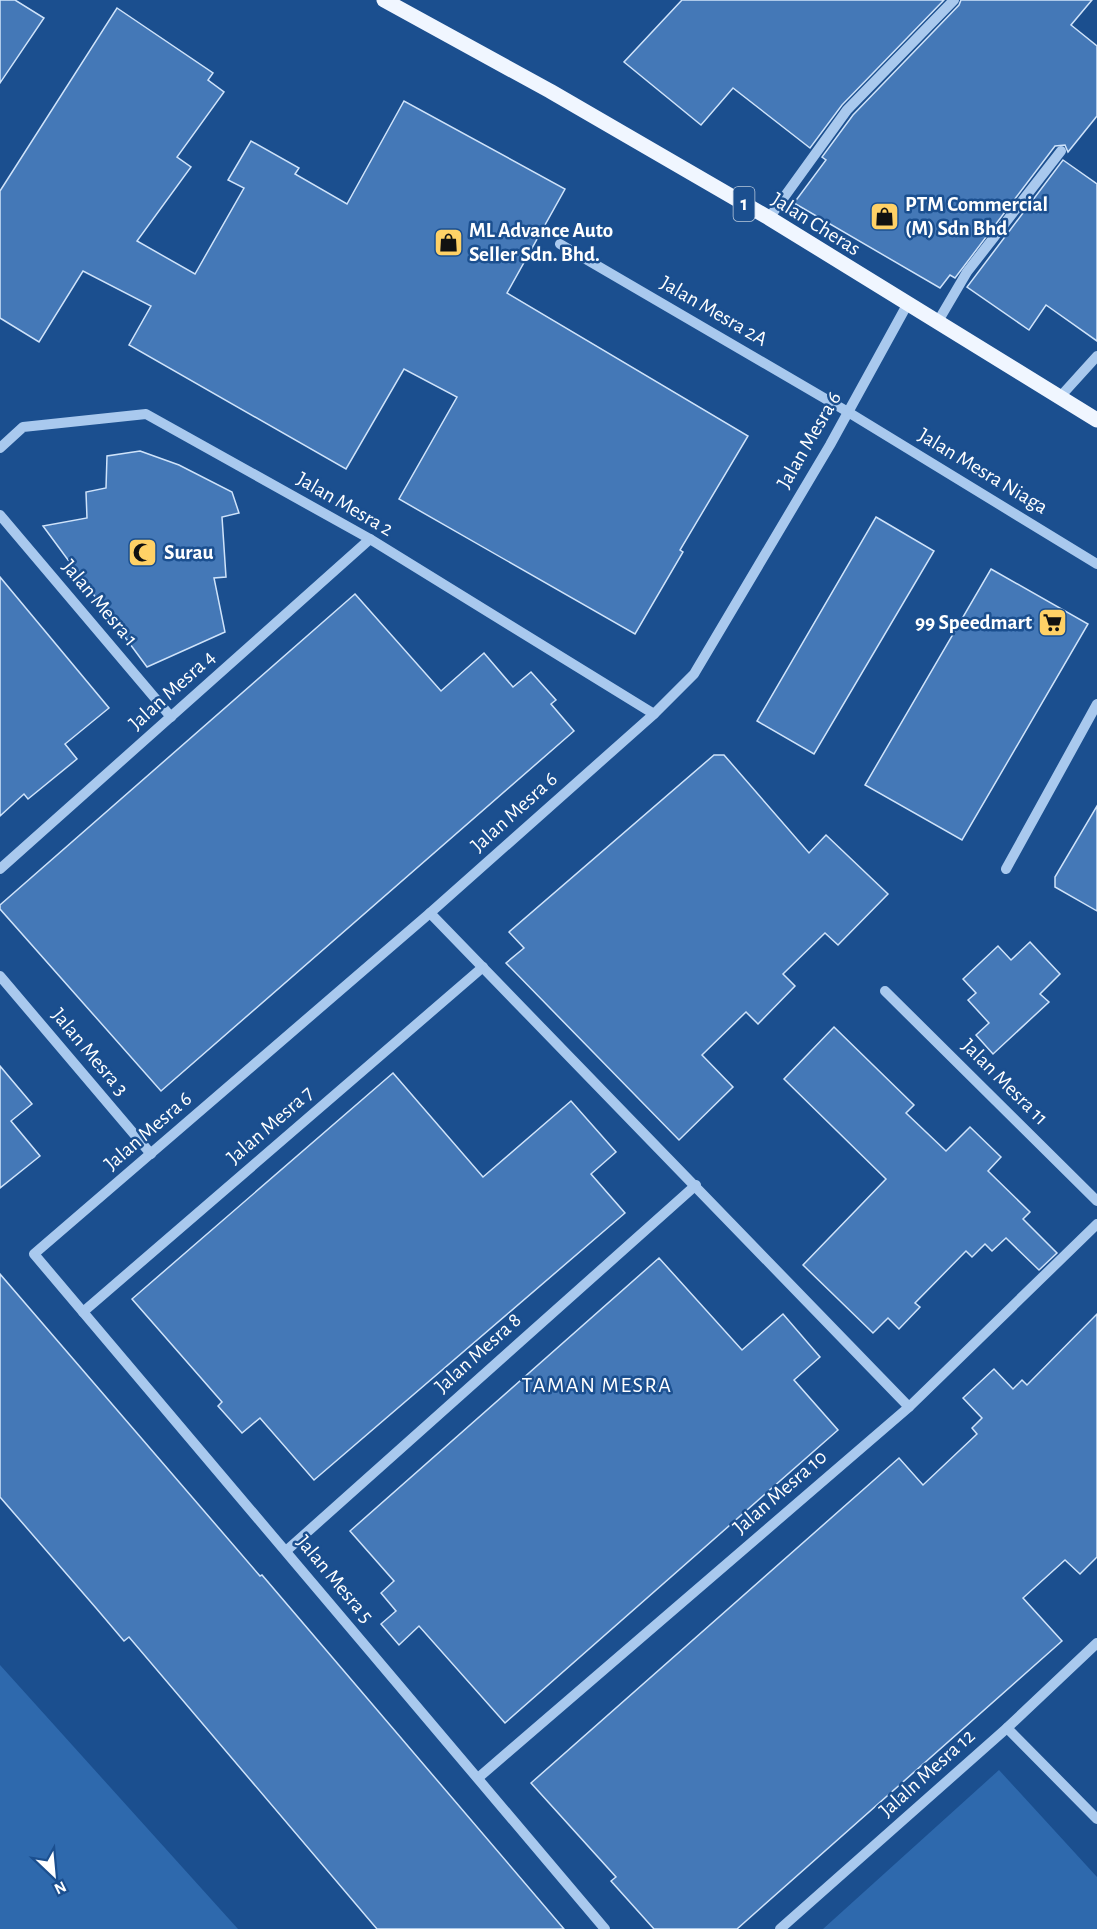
<svg xmlns="http://www.w3.org/2000/svg" width="1097" height="1929" font-family="'Alegreya Sans',sans-serif">
<rect width="100%" height="100%" fill="#1b4f8f"/>
<!-- green -->
<g fill="#2e69ad">
<path d="M 0,1665 L 238,1929 L 0,1929 Z"/>
<path d="M 999,1770 L 1097,1877 L 1097,1929 L 823,1929 Z"/>
</g>
<!-- building -->
<g fill="#4478b7" stroke="#cfe3fa" stroke-width="1.5">
<path d="M 0,0 L 15,0 L 44,18 L 0,83 Z"/>
<path d="M 682,0 L 944,0 L 842,105 L 810,148 L 733,88 L 701,125 L 624,62 Z"/>
<path d="M 961,0 L 1092,0 L 1071,25 L 1097,46 L 1097,116 L 1068,152 L 1065,145 L 1055,146 L 955,278 L 950,275 L 940,288 L 794,203 L 826,160 L 822,157 L 853,115 L 959,5 Z"/>
<path d="M 117,8 L 213,73 L 208,80 L 224,92 L 177,157 L 191,167 L 137,241 L 195,274 L 244,188 L 228,180 L 251,141 L 299,168 L 295,174 L 347,204 L 404,101 L 565,189 L 507,293 L 748,436 L 680,550 L 683,552 L 635,634 L 399,499 L 457,397 L 404,369 L 346,469 L 129,345 L 151,306 L 83,271 L 39,342 L 0,318 L 0,191 Z"/>
<path d="M 1063,160 L 1097,184 L 1097,341 L 1046,305 L 1029,330 L 967,287 Z"/>
<path d="M 140,451 L 179,465 L 232,492 L 239,513 L 222,517 L 226,577 L 214,578 L 225,632 L 147,667 L 43,526 L 87,518 L 86,492 L 106,488 L 107,456 Z"/>
<path d="M 876,517 L 934,551 L 814,754 L 757,721 Z"/>
<path d="M 991,569 L 1088,624 L 962,840 L 865,785 Z"/>
<path d="M 0,577 L 109,708 L 65,744 L 77,759 L 28,799 L 24,794 L 0,816 Z"/>
<path d="M 355,594 L 441,691 L 484,653 L 513,687 L 531,672 L 556,700 L 551,704 L 574,731 L 161,1091 L 0,909 L 0,905 Z"/>
<path d="M 714,755 L 724,755 L 809,853 L 826,835 L 888,894 L 838,945 L 825,933 L 783,974 L 795,986 L 758,1024 L 746,1012 L 702,1055 L 733,1087 L 679,1140 L 506,963 L 524,948 L 509,932 Z"/>
<path d="M 1097,806 L 1097,911 L 1055,887 L 1055,877 Z"/>
<path d="M 1030,942 L 1060,974 L 1040,994 L 1049,1002 L 993,1054 L 976,1035 L 989,1023 L 968,1000 L 976,993 L 963,979 L 998,946 L 1011,960 Z"/>
<path d="M 834,1027 L 914,1105 L 906,1113 L 946,1151 L 970,1127 L 1001,1157 L 988,1171 L 1030,1212 L 1023,1219 L 1057,1253 L 1039,1270 L 1006,1238 L 992,1251 L 985,1244 L 972,1257 L 966,1251 L 915,1303 L 920,1307 L 899,1329 L 888,1318 L 873,1333 L 803,1265 L 886,1179 L 784,1079 Z"/>
<path d="M 0,1066 L 32,1104 L 11,1121 L 40,1156 L 0,1188 Z"/>
<path d="M 393,1073 L 483,1177 L 571,1101 L 616,1152 L 591,1174 L 625,1213 L 314,1480 L 260,1418 L 242,1433 L 218,1406 L 222,1402 L 132,1299 Z"/>
<path d="M 659,1258 L 742,1350 L 783,1314 L 820,1357 L 794,1380 L 838,1430 L 505,1723 L 419,1626 L 399,1645 L 381,1624 L 396,1611 L 381,1593 L 394,1581 L 350,1531 Z"/>
<path d="M 0,1274 L 260,1576 L 262,1575 L 564,1929 L 377,1929 L 129,1637 L 124,1641 L 96,1608 L 0,1497 Z"/>
<path d="M 1097,1314 L 1097,1557 L 1080,1574 L 1065,1560 L 1023,1598 L 1062,1641 L 737,1929 L 654,1929 L 611,1881 L 616,1877 L 531,1783 L 899,1458 L 923,1485 L 977,1434 L 972,1428 L 982,1418 L 963,1398 L 994,1369 L 1013,1389 L 1022,1380 L 1027,1385 Z"/>
</g>
<g fill="none" stroke-linecap="round" stroke-linejoin="round">
<!-- minor -->
<g stroke="#a9c9ee" stroke-width="10">
<path d="M 769,218 L 847,110 L 954,0"/>
<path d="M 560,244 L 848,412 L 1097,564"/>
<path d="M 937,323 L 967,272 L 1061,151"/>
<path d="M 1059,398 L 1097,356"/>
<path d="M 0,448 L 23,427 L 146,414 L 370,539 L 654,714"/>
<path d="M 0,515 L 171,717"/>
<path d="M 0,869 L 370,539"/>
<path d="M 1006,869 L 1097,704"/>
<path d="M 430,913 L 909,1407"/>
<path d="M 0,976 L 151,1154"/>
<path d="M 885,991 L 1097,1201"/>
<path d="M 83,1312 L 483,967"/>
<path d="M 286,1551 L 696,1185"/>
<path d="M 1007,1728 L 1097,1819"/>
<path d="M 478,1778 L 909,1407 L 1097,1224"/>
<path d="M 605,1929 L 34,1254 L 430,913 L 654,714 L 694,674 L 830,445 L 907,305"/>
<path d="M 780,1929 L 1007,1728 L 1097,1643"/>
</g>
<!-- major -->
<path stroke="#f0f6ff" stroke-width="15" d="M 384,0 L 550,91 L 769,218 L 1097,420"/>
</g>
<!-- icons -->
<defs>
<symbol id="shop-square" viewBox="-11 -11 22 22"><rect x="-9" y="-9" width="18" height="18" rx="4" fill="#ffd166" stroke="#1b4f8f"/><path d="M-5-2.5h2.3a2.7 3.5 0 0 1 5.4 0H5L5.5 6h-11ZM-1.5-2.5h3a1.5 2.3 0 0 0-3 0Z" fill="#111"/></symbol>
<symbol id="mosque-square" viewBox="-11 -11 22 22"><rect x="-9" y="-9" width="18" height="18" rx="4" fill="#ffd166" stroke="#1b4f8f"/><path d="M3.5-4.9A6 6 0 1 0 3.5 4.9A5 5 0 1 1 3.5-4.9Z" fill="#111"/></symbol>
<symbol id="supermarket-square" viewBox="-11 -11 22 22"><rect x="-9" y="-9" width="18" height="18" rx="4" fill="#ffd166" stroke="#1b4f8f"/><path d="M-6-5.5h2.5l.6 2H6L4.5 2H-2.5L-4.4-4H-6ZM-1.5 3.2a1.3 1.3 0 1 0 .1 0ZM3 3.2a1.3 1.3 0 1 0 .1 0Z" fill="#111"/></symbol>
</defs>
<g fill-rule="evenodd">
<use href="#shop-square" x="868" y="200" width="33" height="33"/>
<use href="#shop-square" x="432" y="226" width="33" height="33"/>
<use href="#mosque-square" x="126" y="536" width="33" height="33"/>
<use href="#supermarket-square" x="1036" y="606" width="33" height="33"/>
</g>
<g text-anchor="middle" dominant-baseline="central" stroke-width="5" stroke-linejoin="round" paint-order="stroke">
<!-- shield labels -->
<rect fill="#1b4f8f" stroke="#bbcadd" stroke-width="1.5" x="733.5" y="187" width="21" height="34" rx="4.5"/>
<g font-size="20" font-weight="bold" fill="#fff">
<text x="744" y="204">1</text>
</g>
<!-- poi labels -->
<g font-size="21" font-weight="bold" fill="#fff" stroke="#1b4f8f" text-anchor="start">
<text x="905" y="204">PTM Commercial<tspan x="905" dy="24">(M) Sdn Bhd</tspan></text>
<text x="469" y="230">ML Advance Auto<tspan x="469" dy="24">Seller Sdn. Bhd.</tspan></text>
<text x="164" y="552">Surau</text>
<text x="1032" y="622" text-anchor="end">99 Speedmart</text>
</g>
<!-- street labels -->
<g font-size="21" fill="#fff" stroke="#1b4f8f">
<text transform="translate(816 224) rotate(32)">Jalan Cheras</text>
<text transform="translate(714 311) rotate(30)">Jalan Mesra 2A</text>
<text transform="translate(809 440) rotate(-60)">Jalan Mesra 6</text>
<text transform="translate(983 471) rotate(31)">Jalan Mesra Niaga</text>
<text transform="translate(345 504) rotate(30)">Jalan Mesra 2</text>
<text transform="translate(100 603) rotate(50)">Jalan Mesra 1</text>
<text transform="translate(172 690) rotate(-42)">Jalan Mesra 4</text>
<text transform="translate(514 812) rotate(-42)">Jalan Mesra 6</text>
<text transform="translate(90 1052) rotate(50)">Jalan Mesra 3</text>
<text transform="translate(1005 1082) rotate(45)">Jalan Mesra 11</text>
<text transform="translate(270 1125) rotate(-41)">Jalan Mesra 7</text>
<text transform="translate(148 1131) rotate(-41)">Jalan Mesra 6</text>
<text transform="translate(478 1353) rotate(-42)">Jalan Mesra 8</text>
<text transform="translate(780 1492) rotate(-41)">Jalan Mesra 10</text>
<text transform="translate(335 1579) rotate(50)">Jalan Mesra 5</text>
<text transform="translate(927 1773) rotate(-42)">Jalaln Mesra 12</text>
</g>
<!-- neighbourhood labels -->
<g font-size="22" letter-spacing="1.5" fill="#fff" stroke="#1b4f8f">
<text x="597" y="1385">TAMAN MESRA</text>
</g>
</g>
<!-- north arrow -->
<g transform="translate(54 1875) rotate(154)" stroke="#1b4f8f" stroke-width="4.5" paint-order="stroke">
<path d="M0-4.5L10 22L0 15L-10 22Z" fill="#ffffff"/>
<text y="-9" font-size="16" font-weight="bold" text-anchor="middle" fill="#ffffff">N</text>
</g>
</svg>
